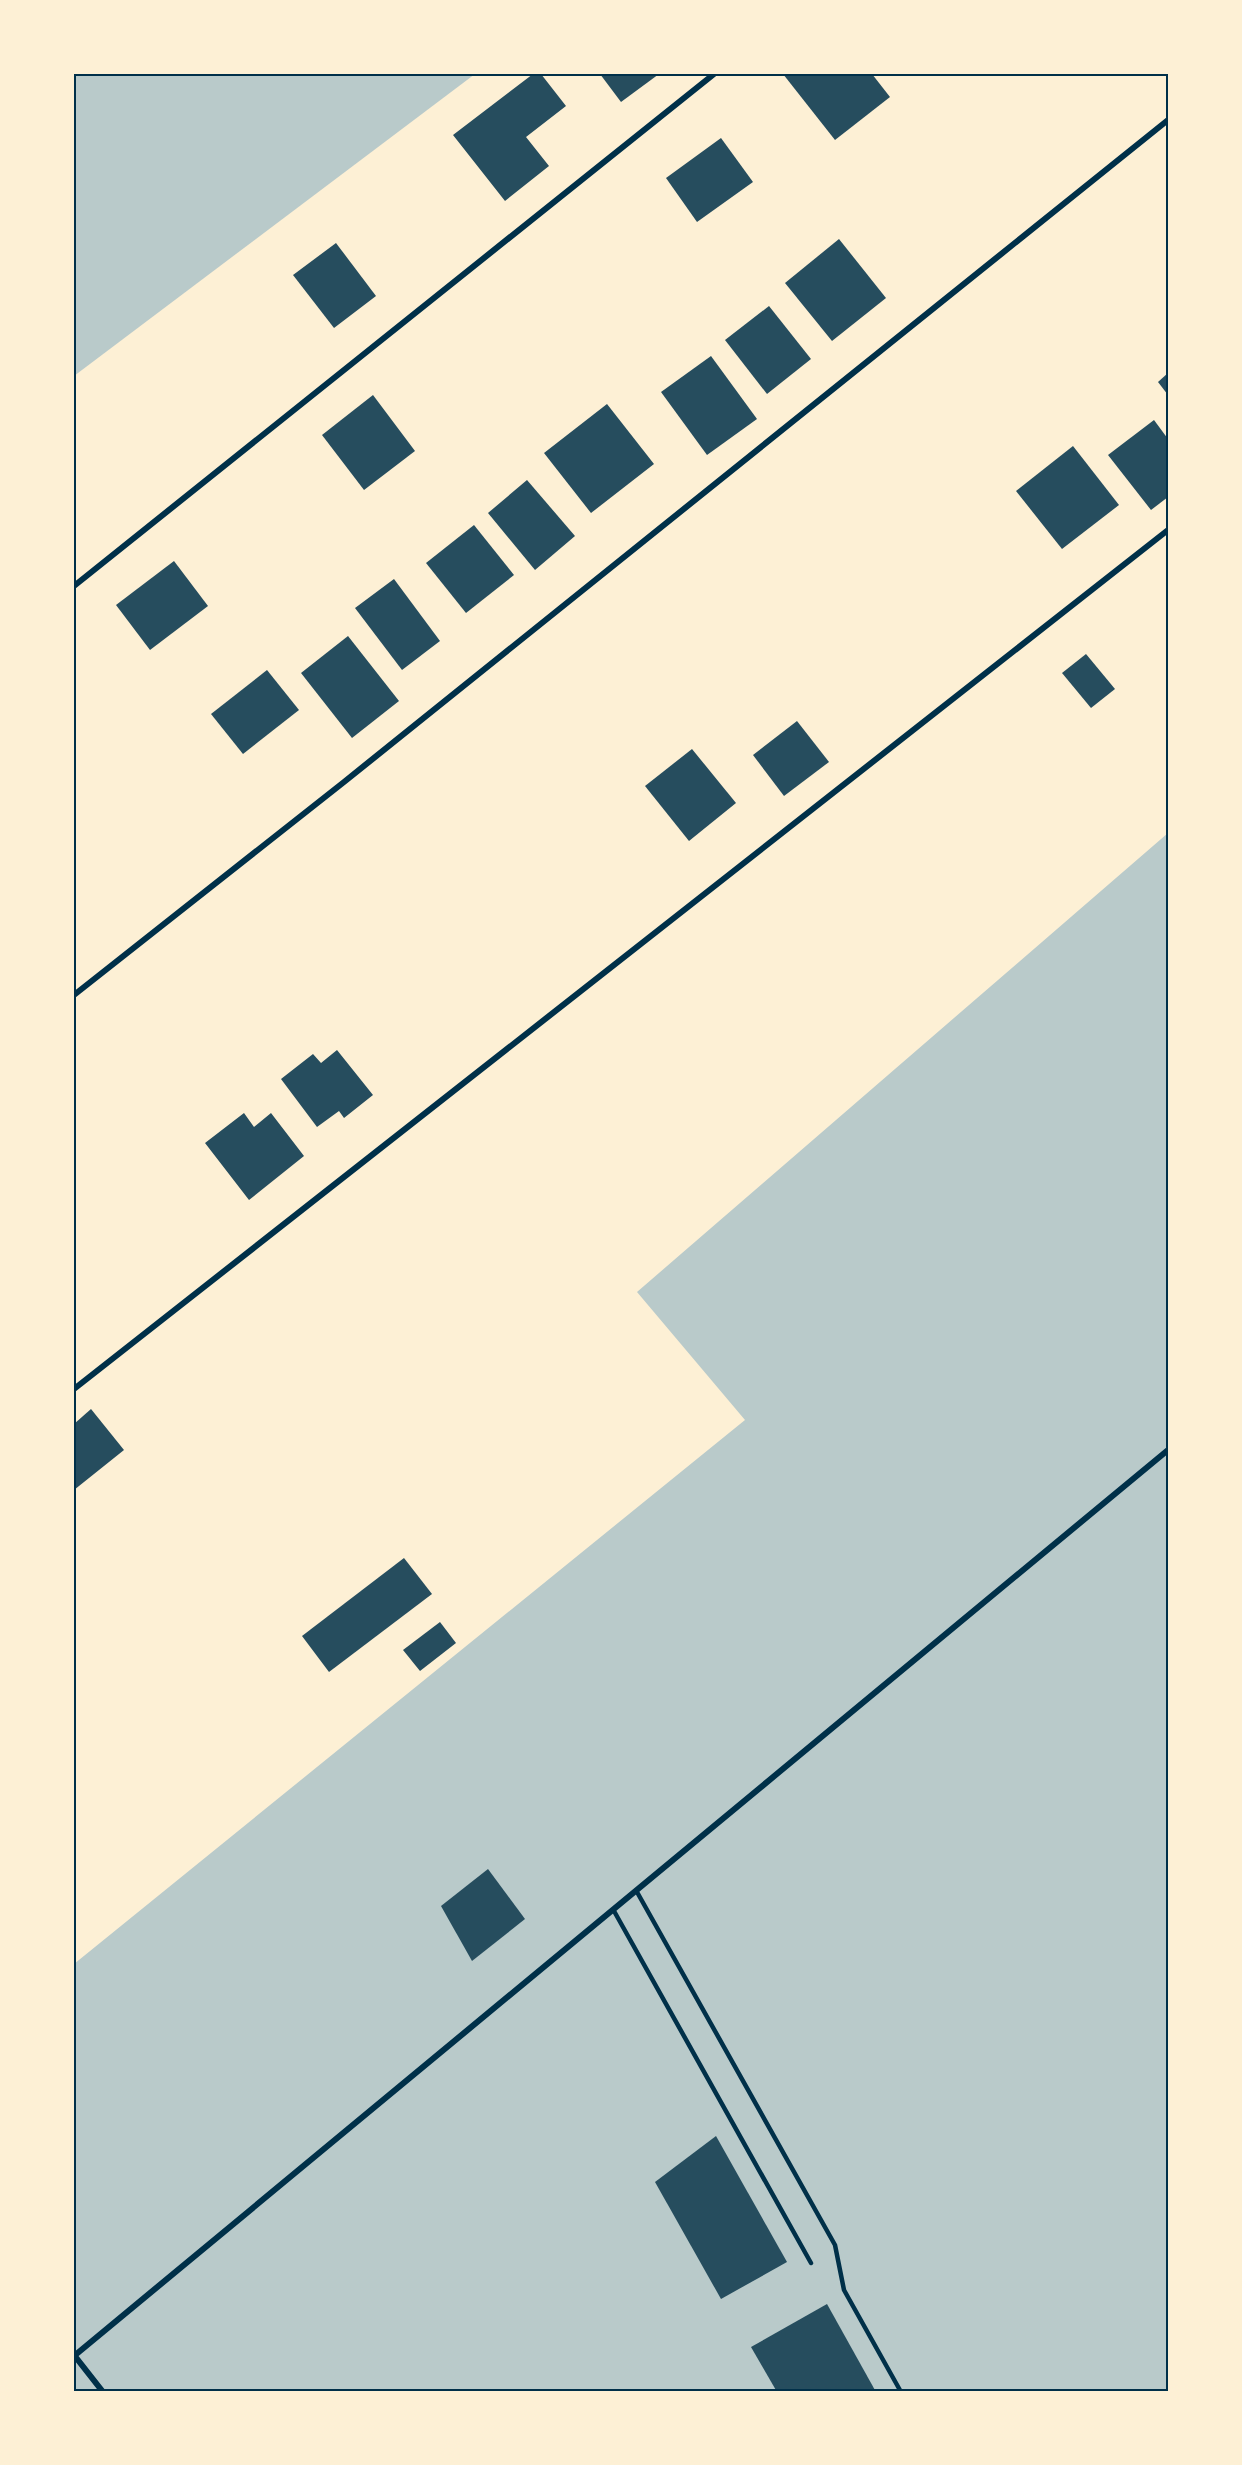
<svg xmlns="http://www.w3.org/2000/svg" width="1242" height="2465" font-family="'Public Sans',sans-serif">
<rect width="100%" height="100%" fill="#fdf0d5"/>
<!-- green -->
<g fill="#b9caca">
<path d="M 74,74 L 475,74 L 74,376 Z"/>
<path d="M 1168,833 L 1168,2391 L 74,2392 L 74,1964 L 745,1420 L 637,1292 Z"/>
</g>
<!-- building -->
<g fill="#264d5e">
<path d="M 533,74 L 541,74 L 566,106 L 526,137 L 549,166 L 505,201 L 453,135 Z"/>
<path d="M 600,74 L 659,74 L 621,102 Z"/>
<path d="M 783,74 L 872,74 L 890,97 L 835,140 Z"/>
<path d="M 721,138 L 753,182 L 697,222 L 666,178 Z"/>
<path d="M 839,239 L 886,298 L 832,341 L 785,283 Z"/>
<path d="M 336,243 L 376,296 L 334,328 L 293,275 Z"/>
<path d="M 769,306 L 811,359 L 767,394 L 725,340 Z"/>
<path d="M 711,356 L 757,419 L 707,455 L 661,392 Z"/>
<path d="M 1168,373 L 1168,395 L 1158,382 Z"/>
<path d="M 373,395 L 415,451 L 364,490 L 322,435 Z"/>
<path d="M 607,404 L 654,464 L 591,513 L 544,453 Z"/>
<path d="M 1154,420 L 1168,439 L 1168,497 L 1151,510 L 1108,455 Z"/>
<path d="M 1073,446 L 1119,505 L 1062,549 L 1016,491 Z"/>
<path d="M 527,480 L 575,536 L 535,570 L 488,513 Z"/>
<path d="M 474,525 L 514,575 L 466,613 L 426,563 Z"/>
<path d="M 174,561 L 208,606 L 150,650 L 116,605 Z"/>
<path d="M 394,579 L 440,641 L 402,670 L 355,608 Z"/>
<path d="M 348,636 L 399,701 L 352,738 L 301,673 Z"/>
<path d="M 1086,654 L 1115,689 L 1091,708 L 1062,673 Z"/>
<path d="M 267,670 L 299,710 L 243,754 L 211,714 Z"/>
<path d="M 797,721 L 829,762 L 784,796 L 753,755 Z"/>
<path d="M 692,749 L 736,803 L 689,841 L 645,786 Z"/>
<path d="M 337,1050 L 373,1095 L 344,1118 L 339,1111 L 317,1127 L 281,1079 L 313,1054 L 321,1063 Z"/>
<path d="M 244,1113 L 254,1127 L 271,1113 L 304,1156 L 249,1200 L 205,1143 Z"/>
<path d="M 91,1409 L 124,1450 L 74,1490 L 74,1424 Z"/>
<path d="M 404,1558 L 432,1594 L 329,1672 L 302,1636 Z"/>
<path d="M 440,1622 L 456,1643 L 420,1671 L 403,1650 Z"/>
<path d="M 488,1869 L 525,1919 L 472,1961 L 441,1906 Z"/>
<path d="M 716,2136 L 787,2262 L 721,2299 L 655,2182 Z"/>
<path d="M 827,2304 L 876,2392 L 777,2392 L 751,2347 Z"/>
</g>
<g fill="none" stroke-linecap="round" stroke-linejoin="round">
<!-- service -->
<g stroke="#003049" stroke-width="4.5">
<path d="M 637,1892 L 835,2245 L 844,2290 L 901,2392"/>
<path d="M 614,1911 L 811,2263"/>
</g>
<!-- minor -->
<g stroke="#003049" stroke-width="6">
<path d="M 74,586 L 714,74"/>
<path d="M 74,995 L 344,782 L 1168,120"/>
<path d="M 74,1389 L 1168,530"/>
<path d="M 74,2355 L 103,2392"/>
<path d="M 74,2356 L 1168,1450"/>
</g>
</g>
<!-- border -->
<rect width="1242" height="2465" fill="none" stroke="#fdf0d5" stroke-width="150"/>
<rect x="75" y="75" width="1092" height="2315" fill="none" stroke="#003049" stroke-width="2"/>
</svg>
